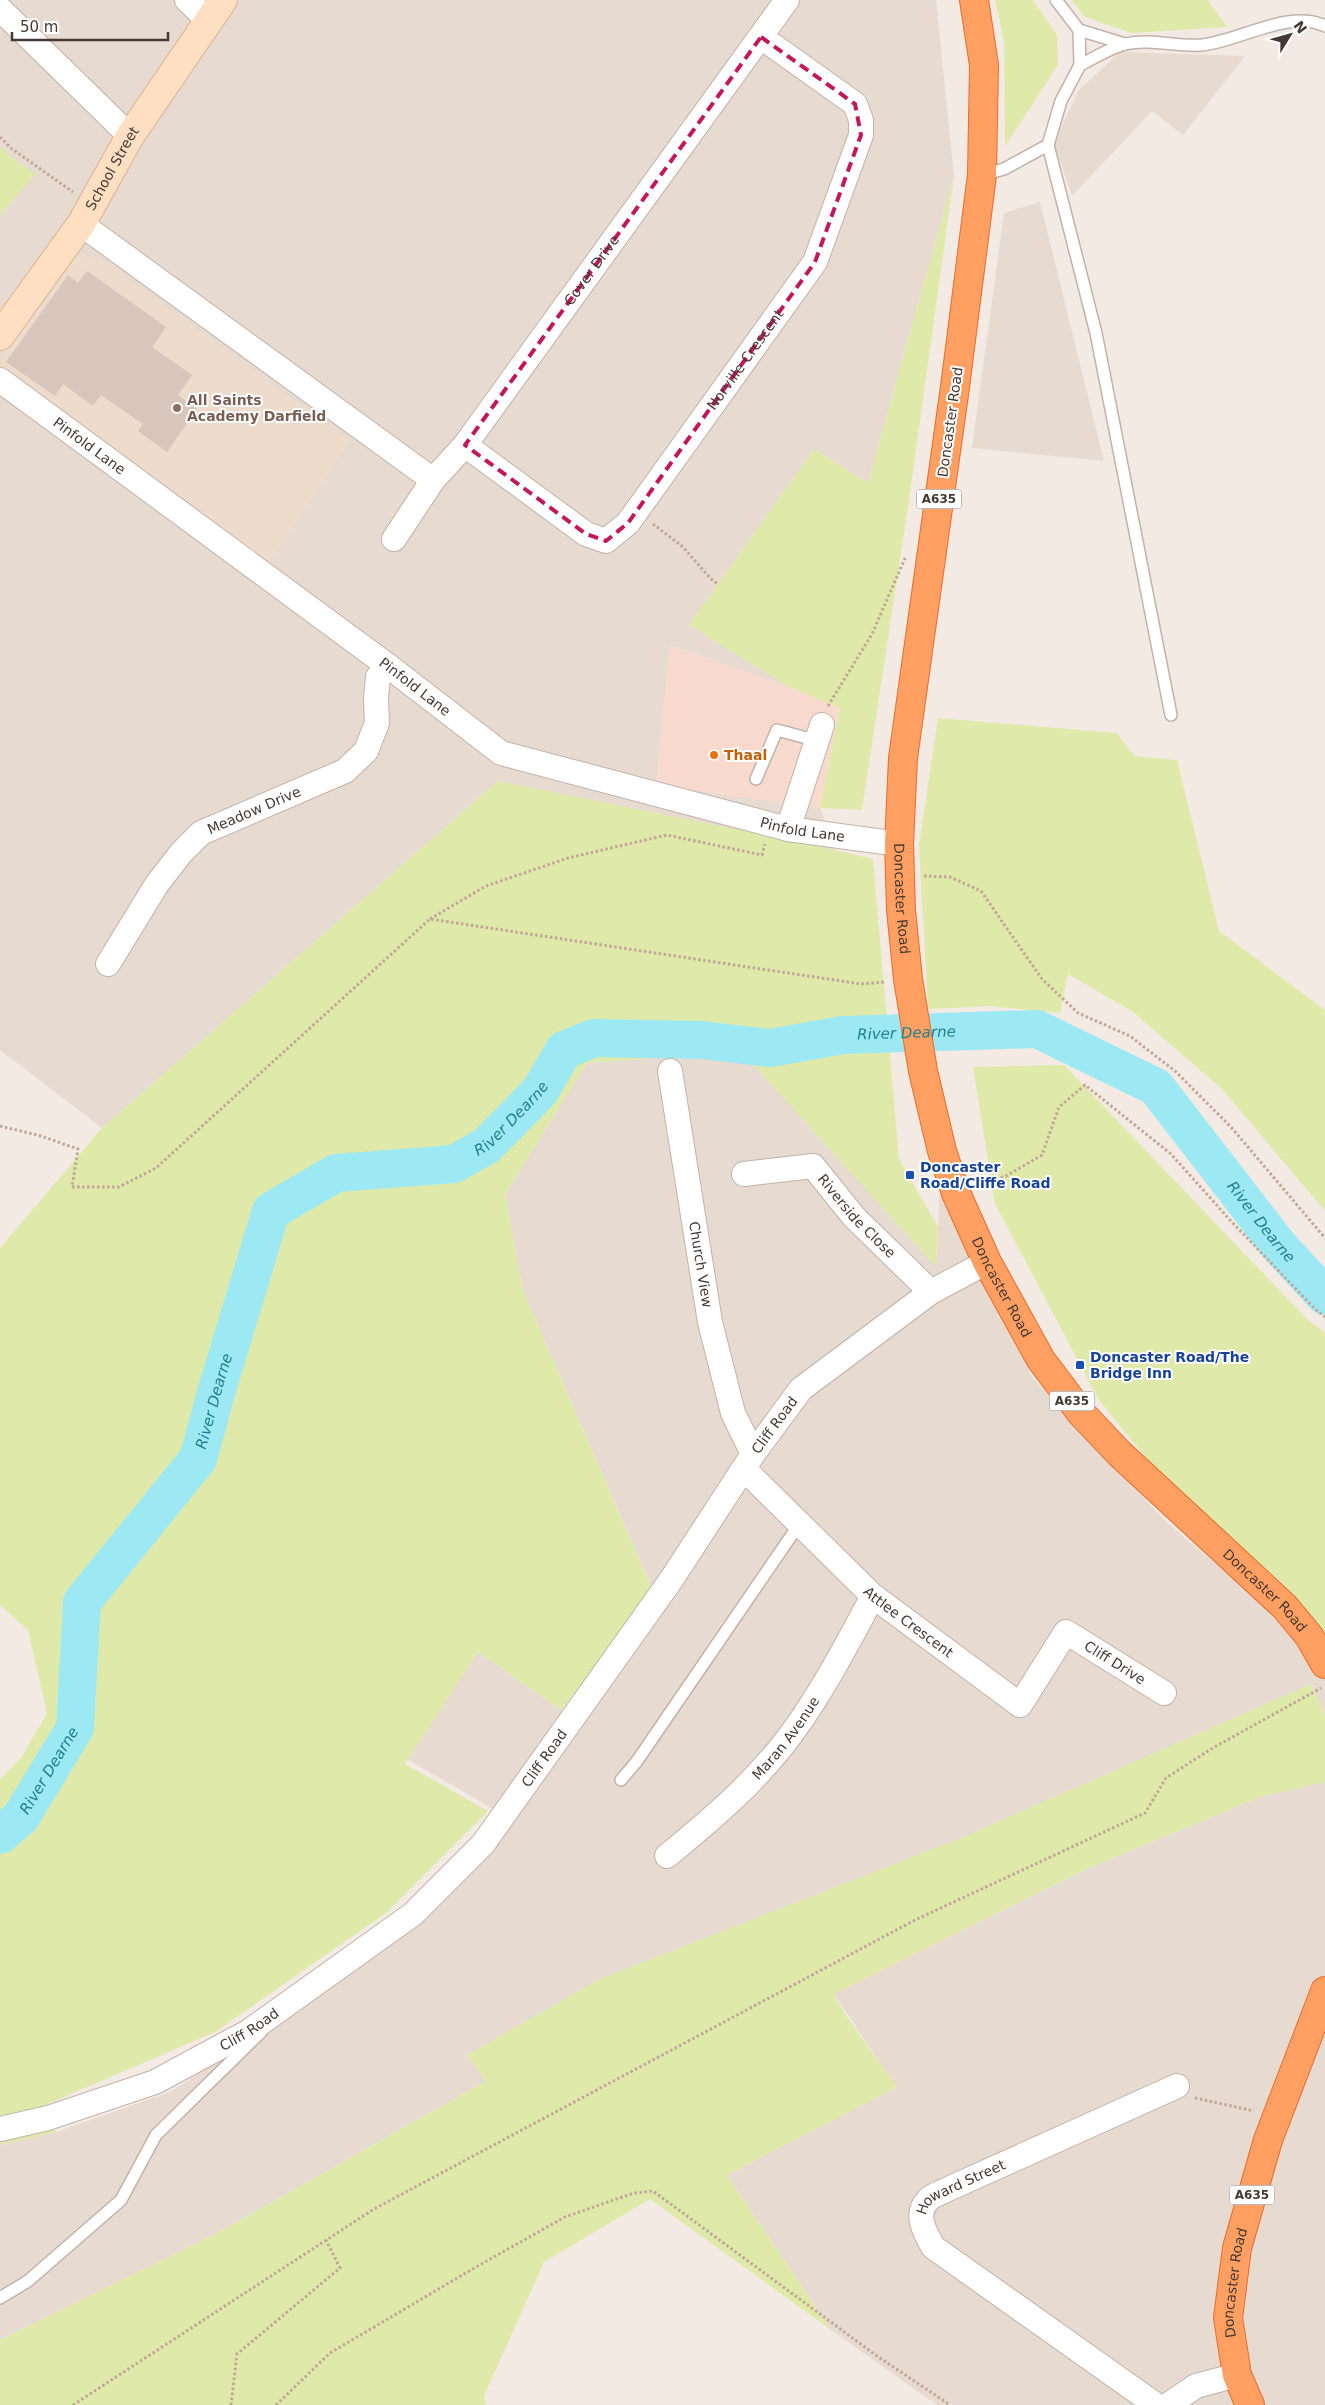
<svg xmlns="http://www.w3.org/2000/svg" width="1325" height="2405" font-family="'DejaVu Sans',sans-serif">
<rect width="100%" height="100%" fill="#f3eae4"/>
<!-- residential -->
<g fill="#e7dad1">
<path d="M 0,0 L 936,0 L 954,176 L 868,483 L 814,449 L 690,624 L 789,687 L 670,645 L 656,785 L 820,808 L 836,851 L 498,781 L 102,1128 L 0,1050 Z"/>
<path d="M 1120,52 L 1245,56 L 1183,135 L 1152,111 L 1072,196 L 1054,143 L 1078,91 Z"/>
<path d="M 1040,202 L 1104,461 L 972,448 L 1004,213 Z"/>
<path d="M 682,1056 L 752,1062 L 936,1266 L 940,1188 L 1032,1377 L 1164,1520 L 1286,1624 L 1325,1662 L 1325,1715 L 1311,1685 L 467,2055 L 486,2081 L 221,2231 L 0,2340 L 0,2145 L 56,2132 L 170,2092 L 322,1994 L 437,1907 L 514,1821 L 405,1758 L 478,1652 L 581,1724 L 662,1611 L 523,1291 L 505,1194 L 587,1063 Z"/>
<path d="M 1325,1782 L 1325,2405 L 937,2405 L 831,2330 L 727,2175 L 896,2087 L 834,1994 L 1082,1871 L 1260,1797 Z"/>
</g>
<!-- commercial -->
<path fill="#f7d9cd" d="M 670,645 L 789,687 L 840,708 L 820,808 L 656,785 Z"/>
<!-- education -->
<path fill="#eddbcc" d="M 81,254 L 107,263 L 350,441 L 267,567 L 0,369 L 2,355 L 68,263 L 72,257 Z"/>
<!-- green -->
<g fill="#dfeaaa">
<path d="M 995,0 L 1033,0 L 1057,35 L 1058,65 L 1005,146 L 1004,41 Z"/>
<path d="M 1071,0 L 1208,0 L 1227,27 L 1132,33 L 1085,17 Z"/>
<path d="M 0,146 L 19,163 L 36,174 L 0,215 Z"/>
<path d="M 954,176 L 908,507 L 862,810 L 820,808 L 840,708 L 789,687 L 689,625 L 814,449 L 868,483 Z"/>
<path d="M 938,718 L 1117,733 L 1134,756 L 1177,760 L 1219,931 L 1325,1010 L 1325,1211 L 1221,1088 L 1133,1012 L 1068,974 L 1060,1013 L 988,1006 L 928,1009 L 919,845 Z"/>
<path d="M 498,781 L 800,842 L 873,859 L 899,1159 L 938,1227 L 936,1267 L 752,1063 L 682,1056 L 587,1063 L 505,1194 L 523,1291 L 653,1591 L 561,1710 L 478,1652 L 405,1764 L 488,1811 L 386,1913 L 215,2032 L 36,2109 L 56,2132 L 0,2145 L 0,1779 L 21,1758 L 47,1713 L 28,1630 L 0,1605 L 0,1248 L 102,1128 Z"/>
<path d="M 1064,1065 L 1306,1318 L 1325,1333 L 1325,1643 L 1279,1581 L 1161,1476 L 1099,1400 L 995,1204 L 973,1067 Z"/>
<path d="M 1311,1684 L 1325,1715 L 1325,1782 L 1260,1797 L 1082,1871 L 834,1994 L 843,2011 L 897,2087 L 727,2175 L 831,2330 L 650,2199 L 544,2262 L 484,2396 L 486,2405 L 0,2405 L 0,2340 L 221,2231 L 486,2081 L 467,2055 L 600,1979 L 961,1838 Z"/>
</g>
<g fill="none" stroke-linecap="round" stroke-linejoin="round">
<!-- river -->
<path stroke="#9ce9f4" stroke-width="38" id="s1" d="M 0,1835 L 21,1817 L 75,1728 L 82,1602 L 198,1459 L 218,1386 L 271,1211 L 336,1173 L 454,1164 L 486,1146 L 509,1123 L 540,1091 L 564,1050 L 594,1038 L 702,1040 L 770,1048 L 843,1035 L 1037,1029 L 1156,1087 L 1279,1246 L 1325,1296"/>
</g>
<!-- building -->
<path fill="#d8c5bb" d="M 87,271 L 166,327 L 152,347 L 192,375 L 178,395 L 197,409 L 167,452 L 138,431 L 143,424 L 101,395 L 93,406 L 63,384 L 55,396 L 6,362 L 68,275 L 78,283 Z"/>
<g fill="none" stroke-linecap="round" stroke-linejoin="round">
<defs>
<g id="lane">
<path d="M 1079,30 L 1125,44"/>
<path d="M 1080,65 C 1094,58 1110,48 1125,44 C 1151,38 1176,47 1202,45 C 1240,41 1288,9 1325,26"/>
<path d="M 1048,145 L 1096,333 L 1171,715"/>
<path d="M 982,175 L 1004,169 L 1048,145 L 1061,101 L 1080,65 L 1079,30 L 1056,0"/>
<path d="M 756,779 L 777,730 L 818,741"/>
<path d="M 621,1780 L 637,1761 L 800,1523"/>
<path d="M 0,2298 L 28,2281 L 121,2200 L 156,2135 L 261,2032"/>
</g>
<g id="street">
<path d="M 187,0 L 208,20"/>
<path d="M 0,9 L 130,136"/>
<path d="M 81,224 L 433,480"/>
<path id="s2" d="M 0,380 L 387,665 L 501,753 L 788,829 L 899,844"/>
<path id="s3" d="M 465,445 L 586,534 L 606,541 L 628,523 L 815,262 L 861,135 L 861,120 L 855,104 L 761,37"/>
<path id="s4" d="M 394,539 L 433,480 L 465,445 L 787,0"/>
<path d="M 788,829 L 822,725"/>
<path id="s5" d="M 108,964 L 157,884 L 181,853 L 201,833 L 345,771 L 366,751 L 377,723 L 376,698 L 378,677 L 387,665"/>
<path id="s6" d="M 670,1071 L 710,1322 L 733,1413 L 753,1454"/>
<path id="s7" d="M 744,1174 L 813,1166 L 854,1217 L 931,1292"/>
<path id="s8" d="M 744,1469 L 873,1596 L 1020,1705 L 1066,1632 L 1164,1693"/>
<path id="s9" d="M 667,1856 C 712,1819 757,1781 792,1733 C 822,1692 849,1641 873,1596"/>
<path id="s10" d="M 0,2129 L 48,2118 L 155,2082 L 248,2032 L 413,1914 L 483,1844 L 671,1580 L 753,1454 L 801,1389 L 931,1292 L 987,1262"/>
<path id="s11" d="M 1156,2405 L 933,2247 C 925,2233 914,2214 928,2200 C 932,2195 941,2193 946,2190 L 1177,2086"/>
<path d="M 1168,2405 L 1196,2386 L 1237,2375"/>
</g>
<g id="secondary">
<path id="s12" d="M 0,336 L 81,224 L 130,136 L 223,0"/>
</g>
<g id="highway">
<path id="s13" d="M 974,0 L 984,65 L 982,175 L 955,387 L 903,758 L 899,844 L 901,910 L 908,979 L 923,1071 L 942,1151 L 956,1193 L 987,1262 L 1041,1360 L 1081,1413 L 1120,1454 L 1285,1607 L 1309,1636 L 1325,1664"/>
<path id="s14" d="M 1250,2405 L 1237,2375 L 1228,2318 L 1237,2248 L 1268,2140 L 1325,1991"/>
</g>
</defs>
<!-- lane casing -->
<use href="#lane" stroke="#c2b2a9" stroke-width="14"/>
<!-- street casing -->
<use href="#street" stroke="#c2b2a9" stroke-width="26"/>
<!-- secondary casing -->
<use href="#secondary" stroke="#d9b292" stroke-width="30"/>
<!-- highway casing -->
<use href="#highway" stroke="#e66c2b" stroke-width="30"/>
<!-- path -->
<g stroke="#c1a696" stroke-width="3" stroke-dasharray="2.5 2.5" stroke-linecap="butt">
<path d="M 0,137 L 12,149 L 73,192"/>
<path d="M 653,524 L 683,547 L 711,579 L 718,584"/>
<path d="M 828,706 L 872,634 L 906,556"/>
<path d="M 924,876 L 950,877 L 981,891 L 1042,979 L 1078,1013 L 1130,1036 L 1175,1071 L 1231,1127 L 1325,1238"/>
<path d="M 430,919 L 486,886 L 568,858 L 667,835 L 762,855 L 765,844"/>
<path d="M 0,1126 L 41,1136 L 78,1149 L 72,1187 L 119,1187 L 156,1168 L 430,919 L 861,984 L 885,982"/>
<path d="M 977,1186 L 1006,1176 L 1042,1155 L 1059,1107 L 1085,1085 L 1171,1154 L 1230,1220 L 1315,1309 L 1325,1317"/>
<path d="M 1195,2098 L 1254,2111"/>
<path d="M 73,2405 L 374,2209 L 915,1920 L 1145,1813 L 1166,1778 L 1211,1749 L 1321,1688"/>
<path d="M 231,2405 L 237,2354 L 340,2268 L 326,2240"/>
<path d="M 276,2405 L 330,2353 L 476,2267 L 565,2217 L 634,2193 L 653,2191 L 877,2356 L 950,2405"/>
</g>
<!-- lane -->
<use href="#lane" stroke="#fff" stroke-width="11"/>
<!-- street -->
<use href="#street" stroke="#fff" stroke-width="24"/>
<!-- secondary -->
<use href="#secondary" stroke="#ffdfc1" stroke-width="28"/>
<!-- highway -->
<use href="#highway" stroke="#ff9f62" stroke-width="28"/>
</g>
<!-- marked area -->
<path fill="none" stroke="#c2185b" stroke-width="4" stroke-dasharray="10 6" stroke-linejoin="round" d="M 761,37 L 855,104 L 861,135 L 815,262 L 628,523 L 606,541 L 586,534 L 465,445 Z"/>
<!-- markers -->
<circle fill="#8d6e63" stroke="#fff" stroke-width="2" cx="177" cy="408" r="5"/>
<circle fill="#e8710a" stroke="#fff" stroke-width="2" cx="714" cy="755" r="5"/>
<g fill="#1a4fb4" stroke="#fff" stroke-width="2">
<rect x="905" y="1170" width="10" height="10" rx="2.5"/>
<rect x="1075" y="1360" width="10" height="10" rx="2.5"/>
</g>
<g text-anchor="middle" dominant-baseline="central" stroke-width="4" stroke-linejoin="round" paint-order="stroke">
<!-- shield labels -->
<g fill="#fff" stroke="#7d7470" stroke-width="1">
<rect x="916.5" y="489.5" width="45" height="19" rx="4"/>
<rect x="1049.5" y="1391.5" width="45" height="19" rx="4"/>
<rect x="1229.5" y="2185.5" width="45" height="19" rx="4"/>
</g>
<g font-size="12" font-weight="bold" fill="#453933">
<text x="939" y="499">A635</text>
<text x="1072" y="1401">A635</text>
<text x="1252" y="2195">A635</text>
</g>
<!-- street labels -->
<g font-size="14" fill="#453933" stroke="#fff">
<text stroke="none"><textPath href="#s12" startOffset="202">School Street</textPath></text>
<text stroke="none"><textPath href="#s4" startOffset="334">Cover Drive</textPath></text>
<text stroke="none"><textPath href="#s3" startOffset="401">Norville Crescent</textPath></text>
<text transform="translate(950 422) rotate(-82)">Doncaster Road</text>
<text stroke="none"><textPath href="#s2" startOffset="111">Pinfold Lane</textPath></text>
<text stroke="none"><textPath href="#s2" startOffset="516">Pinfold Lane</textPath></text>
<text stroke="none"><textPath href="#s5" startOffset="219">Meadow Drive</textPath></text>
<text stroke="none"><textPath href="#s2" startOffset="936">Pinfold Lane</textPath></text>
<text stroke="none"><textPath href="#s13" startOffset="905">Doncaster Road</textPath></text>
<text stroke="none"><textPath href="#s7" startOffset="136">Riverside Close</textPath></text>
<text stroke="none"><textPath href="#s6" startOffset="196">Church View</textPath></text>
<text stroke="none"><textPath href="#s13" startOffset="1310">Doncaster Road</textPath></text>
<text stroke="none"><textPath href="#s10" startOffset="1080">Cliff Road</textPath></text>
<text stroke="none"><textPath href="#s13" startOffset="1715">Doncaster Road</textPath></text>
<text stroke="none"><textPath href="#s8" startOffset="225">Attlee Crescent</textPath></text>
<text stroke="none"><textPath href="#s8" startOffset="508">Cliff Drive</textPath></text>
<text stroke="none"><textPath href="#s9" startOffset="168">Maran Avenue</textPath></text>
<text stroke="none"><textPath href="#s10" startOffset="675">Cliff Road</textPath></text>
<text stroke="none"><textPath href="#s10" startOffset="270">Cliff Road</textPath></text>
<text stroke="none"><textPath href="#s11" startOffset="359">Howard Street</textPath></text>
<text stroke="none"><textPath href="#s14" startOffset="126">Doncaster Road</textPath></text>
</g>
<!-- education labels -->
<g font-size="14" font-weight="bold" fill="#785e54" stroke="#fff" text-anchor="start">
<text x="187" y="400">All Saints<tspan x="187" dy="16">Academy Darfield</tspan></text>
</g>
<!-- food labels -->
<g font-size="14" font-weight="bold" fill="#c56008" stroke="#fff" text-anchor="start">
<text x="724" y="755">Thaal</text>
</g>
<!-- transit labels -->
<g font-size="14" font-weight="bold" fill="#164399" stroke="#fff" text-anchor="start">
<text x="920" y="1167">Doncaster<tspan x="920" dy="16">Road/Cliffe Road</tspan></text>
<text x="1090" y="1357">Doncaster Road/The<tspan x="1090" dy="16">Bridge Inn</tspan></text>
</g>
<!-- water labels -->
<g font-size="15" font-style="italic" fill="#227e8d" stroke="#fff">
<text stroke="none"><textPath href="#s1" startOffset="1402">River Dearne</textPath></text>
<text stroke="none"><textPath href="#s1" startOffset="968">River Dearne</textPath></text>
<text stroke="none"><textPath href="#s1" startOffset="1836">River Dearne</textPath></text>
<text stroke="none"><textPath href="#s1" startOffset="502">River Dearne</textPath></text>
<text stroke="none"><textPath href="#s1" startOffset="82">River Dearne</textPath></text>
</g>
</g>
<!-- north arrow -->
<g transform="translate(1290 35) rotate(53)" stroke="#ffffff" stroke-width="4" paint-order="stroke">
<path d="M0-4L9 19L0 12L-9 19Z" fill="#453933"/>
<text y="-8" font-size="14" font-weight="bold" text-anchor="middle" fill="#453933">N</text>
</g>
<!-- scale -->
<path d="M12 32v8h156v-8" fill="none" stroke="#453933" stroke-width="2.5"/>
<text x="20" y="32" font-size="15" fill="#453933" stroke="#ffffff" stroke-width="4" paint-order="stroke">50 m</text>
</svg>
